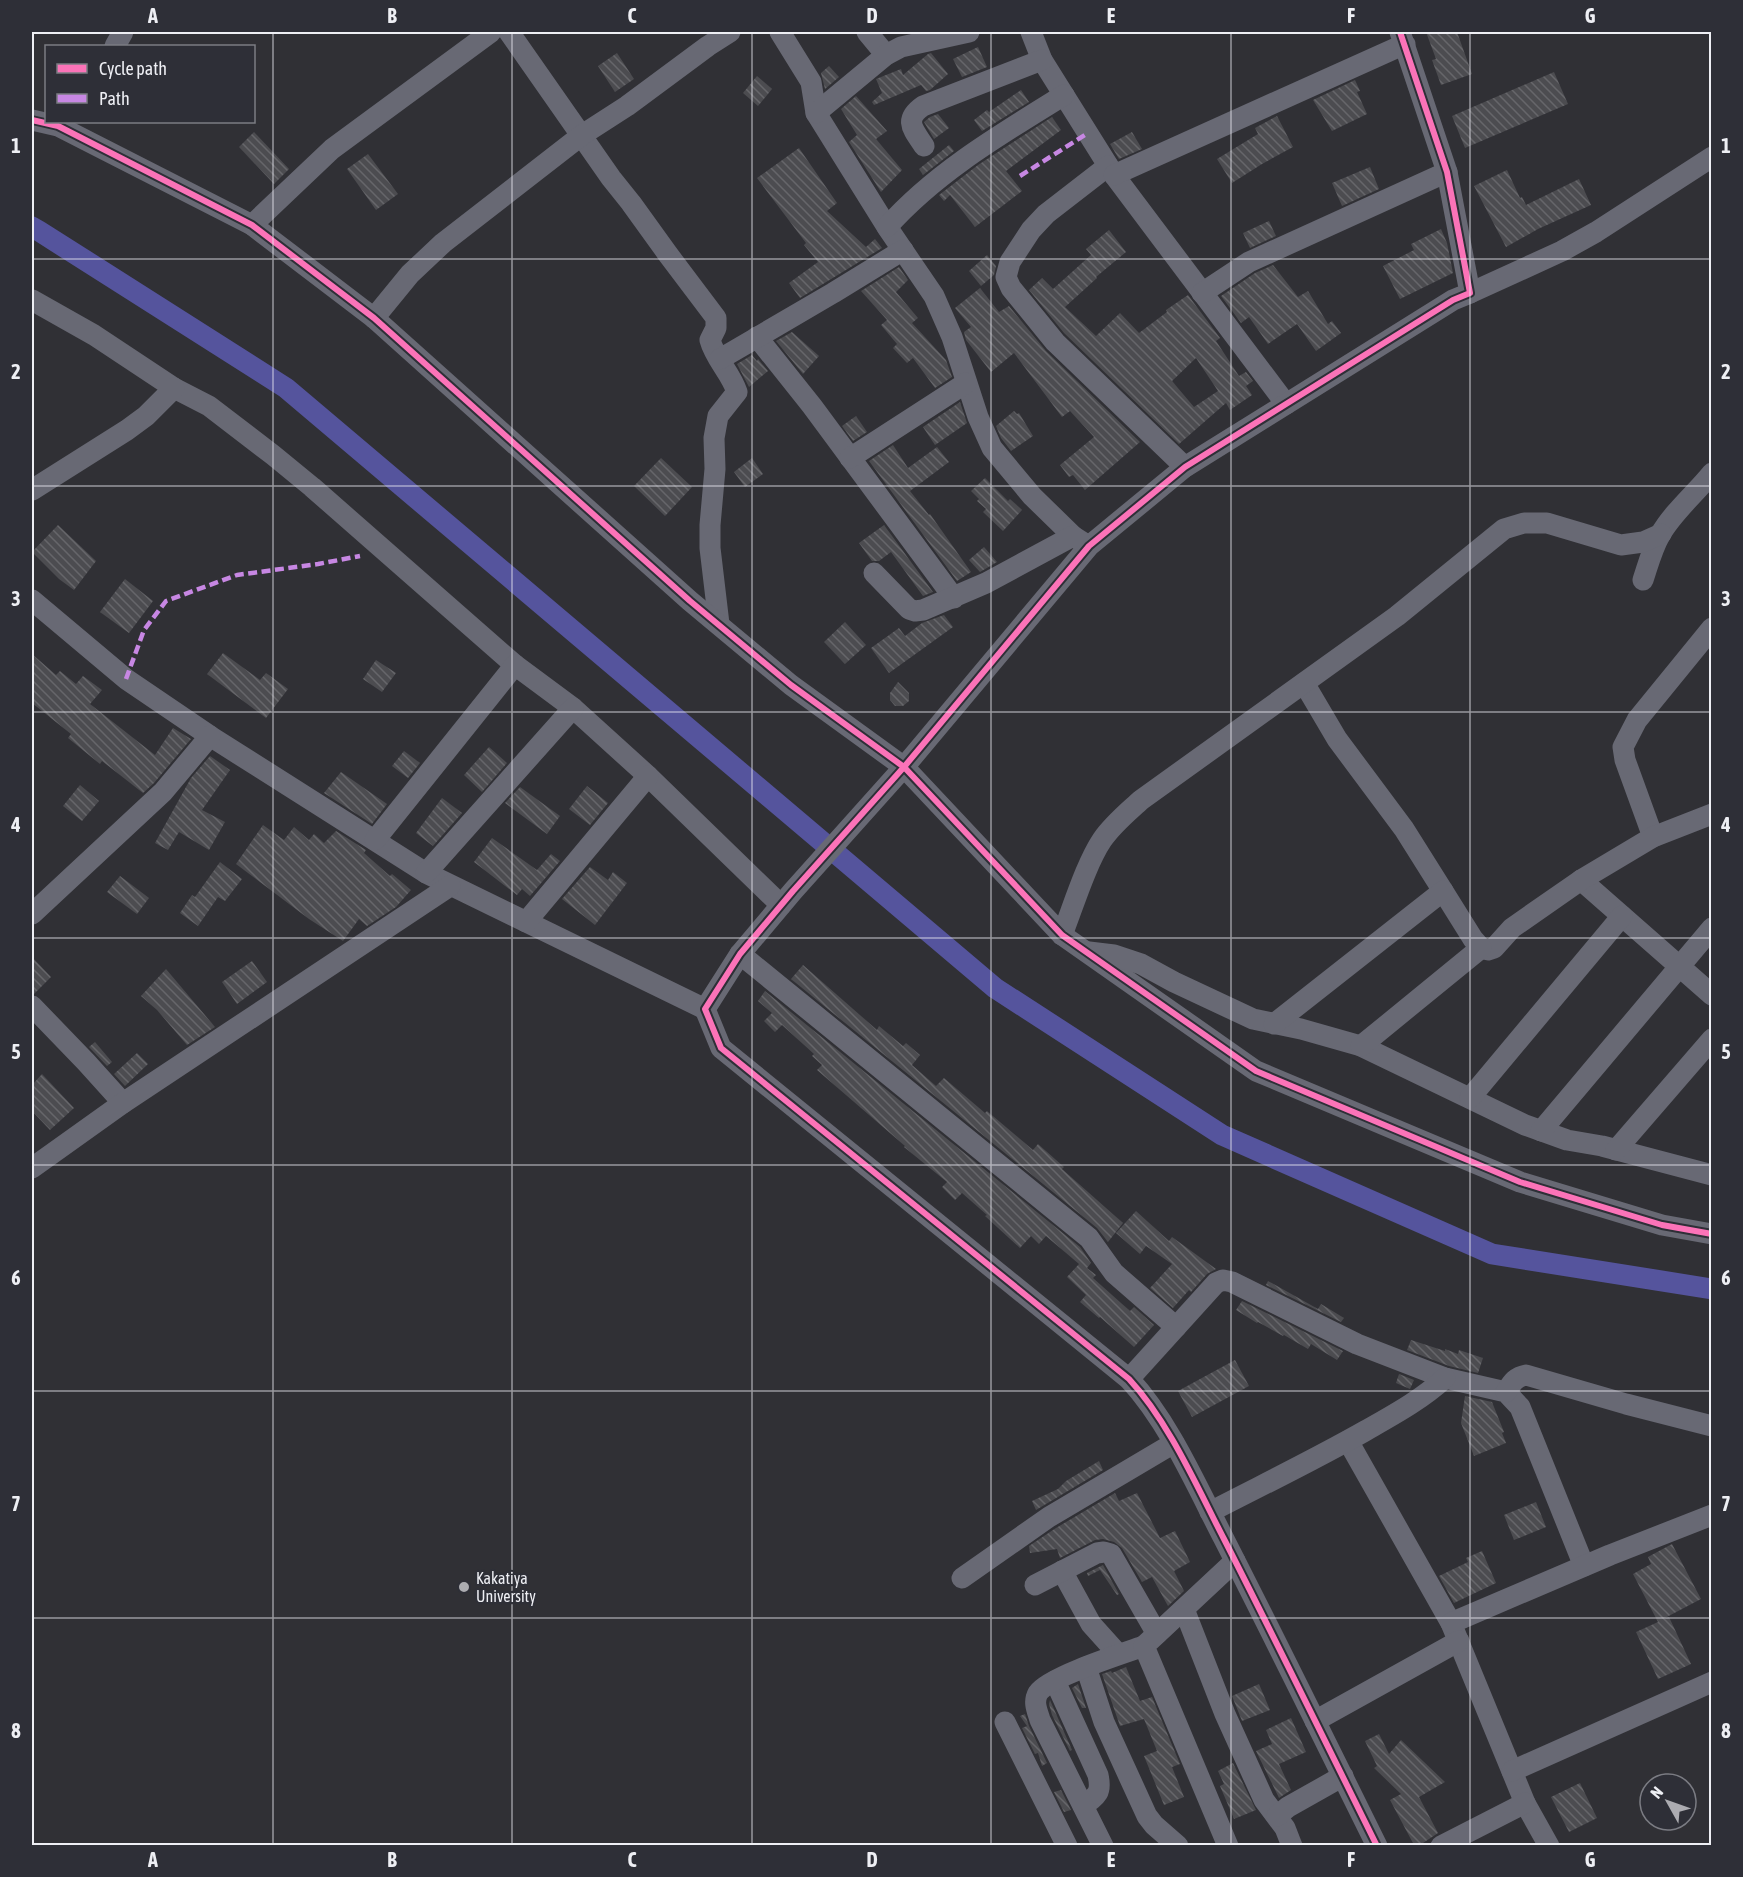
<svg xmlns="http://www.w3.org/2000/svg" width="1743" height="1877" font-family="'Asap Condensed',sans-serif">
<defs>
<pattern id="building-back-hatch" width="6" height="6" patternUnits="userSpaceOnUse" patternTransform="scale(1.5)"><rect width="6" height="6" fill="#4c4c50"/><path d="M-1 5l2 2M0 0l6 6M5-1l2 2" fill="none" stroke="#66666a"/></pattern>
</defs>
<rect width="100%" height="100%" fill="#303035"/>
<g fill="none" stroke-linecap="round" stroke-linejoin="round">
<!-- canal -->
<path stroke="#55549d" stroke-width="21" d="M 32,227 L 39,231 L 286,388 L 995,988 L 1222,1135 L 1492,1254 L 1712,1289"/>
</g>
<!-- building -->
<g fill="url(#building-back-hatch)" fill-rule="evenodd">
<path d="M 1426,32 L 1457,32 L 1472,74 L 1441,85 L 1432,60 L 1436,59 Z"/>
<path d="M 978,47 L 987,67 L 962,77 L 953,59 Z"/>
<path d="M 617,53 L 634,79 L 615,92 L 598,66 Z"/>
<path d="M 931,53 L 948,74 L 930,90 L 926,91 L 921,85 L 874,105 L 872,102 L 882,93 L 876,79 L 901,69 L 903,75 L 928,54 Z"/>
<path d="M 829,66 L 839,77 L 825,89 L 821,73 Z"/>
<path d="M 1554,72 L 1568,104 L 1465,148 L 1452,116 Z"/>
<path d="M 757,76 L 772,89 L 758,106 L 743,93 Z"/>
<path d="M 1355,80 L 1360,91 L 1357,92 L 1367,114 L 1332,131 L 1313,100 Z"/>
<path d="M 1021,90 L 1029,102 L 982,131 L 974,120 L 987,110 L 989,112 Z"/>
<path d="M 856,96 L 887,131 L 876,139 L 902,170 L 881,192 L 849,142 L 857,135 L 841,109 Z"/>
<path d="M 938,114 L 949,128 L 934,139 L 924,122 L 930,117 Z"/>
<path d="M 1277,116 L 1293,147 L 1262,164 L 1232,183 L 1217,159 L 1258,134 L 1255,128 Z"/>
<path d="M 1052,117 L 1061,130 L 1006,171 L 1022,191 L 975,227 L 950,195 L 944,201 L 939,195 L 978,165 Z"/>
<path d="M 254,132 L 289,169 L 274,184 L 239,147 Z"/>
<path d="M 1132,132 L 1142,149 L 1119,159 L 1110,144 Z"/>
<path d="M 949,145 L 954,151 L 923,175 L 919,169 Z"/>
<path d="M 799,148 L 837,203 L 827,211 L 866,247 L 875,239 L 882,248 L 800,298 L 789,283 L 818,262 L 804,245 L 806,243 L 757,178 Z"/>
<path d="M 368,154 L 398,194 L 376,210 L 347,169 Z"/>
<path d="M 1370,167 L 1379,189 L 1342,206 L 1332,183 Z"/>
<path d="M 1507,170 L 1520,198 L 1522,197 L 1526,205 L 1579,179 L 1591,205 L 1538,229 L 1506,247 L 1474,186 Z"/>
<path d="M 1269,221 L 1276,236 L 1250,248 L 1243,233 Z"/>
<path d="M 1441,229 L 1447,243 L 1453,273 L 1400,299 L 1383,266 L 1414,250 L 1411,244 Z"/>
<path d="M 1109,230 L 1126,252 L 1096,277 L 1097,278 L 1065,307 L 1096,336 L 1120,313 L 1139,333 L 1167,312 L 1166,310 L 1188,295 L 1220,338 L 1216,341 L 1239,376 L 1246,372 L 1253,381 L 1246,386 L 1252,395 L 1230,410 L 1226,403 L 1179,444 L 1064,333 L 1029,290 L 1042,278 L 1053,289 L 1091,255 L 1086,249 ZM 1196,358 L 1218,391 L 1194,407 L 1172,381 Z"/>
<path d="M 987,255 L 996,266 L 994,275 L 981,286 L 969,271 Z"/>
<path d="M 1273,265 L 1298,297 L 1308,291 L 1328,324 L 1332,321 L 1341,333 L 1316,351 L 1297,324 L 1268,344 L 1249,317 L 1241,323 L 1221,296 L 1255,273 Z"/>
<path d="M 899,267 L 908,280 L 896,292 L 918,318 L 912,323 L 946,360 L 952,377 L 935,388 L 913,358 L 907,363 L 893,348 L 897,344 L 881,325 L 887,320 L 861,291 Z"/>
<path d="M 980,288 L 999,312 L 1009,306 L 1046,351 L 1140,442 L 1085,490 L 1073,475 L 1069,477 L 1060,465 L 1094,437 L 1070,411 L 1062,417 L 1014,353 L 991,372 L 966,340 L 964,332 L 971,327 L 955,308 Z"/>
<path d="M 792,332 L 819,356 L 803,374 L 776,341 Z"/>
<path d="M 752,355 L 757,361 L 758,359 L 768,371 L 749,387 L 737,364 Z"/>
<path d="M 960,402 L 967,423 L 935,445 L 923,427 Z"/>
<path d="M 1014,411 L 1017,414 L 1019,413 L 1033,436 L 1011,451 L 1001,438 L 996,426 Z"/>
<path d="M 856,416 L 867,432 L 853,441 L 842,426 Z"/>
<path d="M 893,445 L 908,468 L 937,447 L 949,462 L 910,491 L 929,515 L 930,514 L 971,572 L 957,581 L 869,461 Z"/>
<path d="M 661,458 L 692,487 L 665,516 L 634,486 Z"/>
<path d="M 752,458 L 763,474 L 745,487 L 734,472 Z"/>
<path d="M 985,478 L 1008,501 L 1010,499 L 1022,510 L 1003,531 L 983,512 L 986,509 L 977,501 L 979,499 L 971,491 Z"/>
<path d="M 58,525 L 96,561 L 74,590 L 59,579 L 32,552 Z"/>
<path d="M 884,525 L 933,592 L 923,596 L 891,552 L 879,561 L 872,561 L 859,543 Z"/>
<path d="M 984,547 L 997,562 L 980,572 L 969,560 Z"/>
<path d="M 125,579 L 153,601 L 129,633 L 100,612 Z"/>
<path d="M 944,615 L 953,627 L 889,673 L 871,648 L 899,628 L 905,636 L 922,623 Z"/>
<path d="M 845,622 L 866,645 L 845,664 L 824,642 Z"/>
<path d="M 223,653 L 260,680 L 266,673 L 288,689 L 266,718 L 207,674 Z"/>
<path d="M 32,654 L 56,675 L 60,671 L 76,684 L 83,676 L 102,690 L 90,704 L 155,755 L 173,728 L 191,739 L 154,783 L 143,793 L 102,761 L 100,764 L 68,738 L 71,734 L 32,703 Z"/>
<path d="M 376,660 L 396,673 L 382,692 L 363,679 Z"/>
<path d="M 898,682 L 909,693 L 909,701 L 903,706 L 895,706 L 890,700 L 890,693 Z"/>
<path d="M 489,747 L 507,763 L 482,792 L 464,775 Z"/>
<path d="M 404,751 L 420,763 L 408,778 L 392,766 Z"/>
<path d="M 210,756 L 230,770 L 202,810 L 225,822 L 209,850 L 179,832 L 168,850 L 155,843 L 191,778 Z"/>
<path d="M 341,772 L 387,804 L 372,824 L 324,793 Z"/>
<path d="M 80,785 L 99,801 L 82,821 L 63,806 Z"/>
<path d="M 587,786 L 608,803 L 590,825 L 569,809 Z"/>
<path d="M 520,787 L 560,816 L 547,834 L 505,803 Z"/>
<path d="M 442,798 L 462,813 L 433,846 L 416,833 Z"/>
<path d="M 263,825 L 284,840 L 294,827 L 309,840 L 314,834 L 324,843 L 336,831 L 366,850 L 364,853 L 390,876 L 392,874 L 411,890 L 396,907 L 367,926 L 359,919 L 343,941 L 309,919 L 236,864 Z"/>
<path d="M 492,838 L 537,870 L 551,854 L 560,861 L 530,896 L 522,889 L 517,895 L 474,862 Z"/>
<path d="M 220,862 L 242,879 L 225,901 L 218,897 L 198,926 L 180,913 L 192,895 L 195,897 Z"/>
<path d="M 590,867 L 608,880 L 613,872 L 627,883 L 595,925 L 562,899 Z"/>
<path d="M 120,876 L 149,898 L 137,914 L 107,892 Z"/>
<path d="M 32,957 L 51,977 L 34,994 L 32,994 Z"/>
<path d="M 252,961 L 267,982 L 237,1004 L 222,982 Z"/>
<path d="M 803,965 L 877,1030 L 879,1026 L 903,1046 L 906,1043 L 920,1055 L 912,1065 L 936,1086 L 944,1078 L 985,1113 L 987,1111 L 1033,1150 L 1038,1144 L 1064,1167 L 1062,1169 L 1123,1223 L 1108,1242 L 1097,1228 L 791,979 Z"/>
<path d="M 166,969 L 215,1027 L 187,1045 L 157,1010 L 141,996 Z"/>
<path d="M 765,991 L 1080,1247 L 1091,1263 L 1087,1268 L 1096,1275 L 1093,1278 L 1130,1311 L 1134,1307 L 1154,1325 L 1134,1347 L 1100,1317 L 1099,1318 L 1080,1302 L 1086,1295 L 1067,1277 L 1079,1264 L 1046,1236 L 1039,1244 L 1031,1236 L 1020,1248 L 985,1216 L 987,1215 L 962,1193 L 955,1200 L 942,1187 L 947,1182 L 904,1147 L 905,1146 L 817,1070 L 822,1065 L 812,1056 L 814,1054 L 782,1025 L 775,1032 L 764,1021 L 772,1013 L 758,1001 Z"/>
<path d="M 95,1042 L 112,1062 L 107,1066 L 89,1047 Z"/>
<path d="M 137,1053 L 148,1064 L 125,1086 L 114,1074 Z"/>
<path d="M 42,1074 L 74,1108 L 50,1130 L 32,1111 L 32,1085 Z"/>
<path d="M 1136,1211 L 1169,1241 L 1172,1237 L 1216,1269 L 1207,1274 L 1191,1292 L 1189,1290 L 1173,1308 L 1150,1288 L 1172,1264 L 1146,1246 L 1140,1254 L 1116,1233 Z"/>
<path d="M 1268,1281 L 1318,1309 L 1321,1304 L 1344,1318 L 1341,1322 L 1266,1285 Z"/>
<path d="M 1242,1301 L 1343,1351 L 1337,1360 L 1311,1344 L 1308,1349 L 1284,1335 L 1283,1336 L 1258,1322 L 1257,1323 L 1236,1310 Z"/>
<path d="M 1411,1340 L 1445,1351 L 1445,1349 L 1458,1354 L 1459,1350 L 1483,1358 L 1478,1373 L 1449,1366 L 1407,1350 Z"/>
<path d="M 1235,1360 L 1249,1386 L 1192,1417 L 1178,1391 Z"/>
<path d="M 1399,1374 L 1414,1380 L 1410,1389 L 1396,1383 Z"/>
<path d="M 1465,1396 L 1492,1402 L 1504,1432 L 1502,1433 L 1506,1443 L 1474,1456 L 1461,1423 Z"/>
<path d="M 1099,1461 L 1103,1470 L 1036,1510 L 1032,1501 L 1058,1489 L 1066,1481 Z"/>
<path d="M 1115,1493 L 1119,1501 L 1137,1493 L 1160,1538 L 1175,1531 L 1190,1562 L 1174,1571 L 1184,1591 L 1168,1606 L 1152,1577 L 1142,1582 L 1122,1548 L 1114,1542 L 1103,1539 L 1095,1540 L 1060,1558 L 1057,1549 L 1030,1553 L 1029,1546 L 1056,1528 Z"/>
<path d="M 1536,1502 L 1546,1527 L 1514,1540 L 1504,1515 Z"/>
<path d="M 1672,1544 L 1701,1599 L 1663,1619 L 1669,1617 L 1691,1664 L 1658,1679 L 1636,1632 L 1658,1622 L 1633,1574 L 1651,1564 L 1648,1557 Z"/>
<path d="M 1482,1551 L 1496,1583 L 1454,1603 L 1439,1576 L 1468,1562 L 1466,1558 Z"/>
<path d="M 1103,1565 L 1119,1594 L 1117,1595 L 1100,1570 L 1088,1576 L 1087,1573 Z"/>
<path d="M 1126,1667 L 1140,1701 L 1152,1697 L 1180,1764 L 1172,1767 L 1184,1797 L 1164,1805 L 1144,1756 L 1157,1751 L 1144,1719 L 1120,1726 L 1102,1674 L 1111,1671 L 1112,1673 Z"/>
<path d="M 1078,1684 L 1086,1708 L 1082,1708 L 1072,1688 Z"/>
<path d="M 1259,1684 L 1270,1710 L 1242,1721 L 1232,1696 Z"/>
<path d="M 1050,1700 L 1072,1750 L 1070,1751 L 1052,1715 L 1049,1704 Z"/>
<path d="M 1025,1714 L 1029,1726 L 1047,1763 L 1042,1766 L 1038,1753 L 1035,1754 L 1022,1728 L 1027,1726 L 1020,1716 Z"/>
<path d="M 1291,1718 L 1306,1752 L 1279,1764 L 1291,1790 L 1279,1798 L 1256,1751 L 1272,1744 L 1266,1730 Z"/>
<path d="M 1379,1734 L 1389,1754 L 1401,1740 L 1445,1782 L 1419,1797 L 1438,1833 L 1420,1845 L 1414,1845 L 1390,1800 L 1401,1794 L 1374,1768 L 1377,1766 L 1365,1741 Z"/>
<path d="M 1233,1763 L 1256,1810 L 1234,1819 L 1220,1786 L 1224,1784 L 1218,1771 Z"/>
<path d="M 1580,1783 L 1597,1818 L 1569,1832 L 1551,1797 Z"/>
<path d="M 1061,1790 L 1071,1810 L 1064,1812 L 1054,1792 Z"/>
</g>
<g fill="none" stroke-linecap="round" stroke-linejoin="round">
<!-- minor -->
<g stroke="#686974" stroke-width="21">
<path d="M 509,32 L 611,178 L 631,203 L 667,253 L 716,318 L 716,328 L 710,340 C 715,359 731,373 737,392 L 718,416 L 714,438 L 715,469 L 710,525 L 710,548 L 719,624"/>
<path d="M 780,32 L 811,82 L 816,113 L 887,227 L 934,296 L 952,337 L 978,417 L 992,448 L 1032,496 L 1073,536"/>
<path d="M 867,32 L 886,55"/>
<path d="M 1031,32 L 1042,60 L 1114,175 L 1286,404"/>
<path d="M 1400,32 L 1447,172 L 1470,293 L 1453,300 L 1185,467 L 1089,546 L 904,767 L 1062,935 L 1256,1071 L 1520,1182 L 1662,1225 L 1712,1234"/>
<path d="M 115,46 L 123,32"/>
<path d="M 816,113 L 886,55 L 901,47 L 969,32"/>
<path d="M 32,120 L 58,126 L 252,225 L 374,318 L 690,601 L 791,685 L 904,767 L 793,891 L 740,954 L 705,1009 L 721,1048 L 1129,1379 C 1169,1422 1197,1487 1224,1539 C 1276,1641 1326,1743 1377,1846"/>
<path d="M 924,146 C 913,129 903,120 923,106 L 1042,60"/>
<path d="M 1108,166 L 1046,214 L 1031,230 L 1010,262 L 1006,277 L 1011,288 L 1055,342 L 1185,467"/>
<path d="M 1114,175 L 1405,44"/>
<path d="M 252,225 L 332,149 L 491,32"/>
<path d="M 887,227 C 936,172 1001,134 1064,95"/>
<path d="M 1202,293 L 1249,262 L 1447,172"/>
<path d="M 1470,293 L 1562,251 L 1596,232 L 1712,157"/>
<path d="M 32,300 L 94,335 L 174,388 L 209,406 L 273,455 L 312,487 L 515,665"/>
<path d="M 374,318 L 410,274 L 443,243 L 582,135 L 627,106 L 708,46 L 730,32"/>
<path d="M 757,337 L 812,406 L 954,598"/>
<path d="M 720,359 L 833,293 L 903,250"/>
<path d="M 850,458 L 966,383"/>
<path d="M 32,490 L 127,430 L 146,416 L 174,388"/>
<path d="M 874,573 L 909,609 L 915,611 L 923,610 L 986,583 L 1073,536 L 1084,543"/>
<path d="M 1643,580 C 1648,565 1652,549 1660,535 C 1673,512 1695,494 1712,473"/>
<path d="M 32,600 L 126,679 L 210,736 L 426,873 L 705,1009"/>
<path d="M 1304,683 L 1337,739 L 1404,829 L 1443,891"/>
<path d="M 1653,837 L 1625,760 L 1623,747 L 1637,720 L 1712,628"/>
<path d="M 375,840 L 515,665 L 573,708 L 648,776 L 781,905"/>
<path d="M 426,873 L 573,708"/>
<path d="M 1581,880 L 1712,995"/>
<path d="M 32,914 L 163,792 L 210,736"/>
<path d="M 526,922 L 648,776"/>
<path d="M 1062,935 C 1073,907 1086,864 1102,840 C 1113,824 1128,812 1141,800 L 1397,616 L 1504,529 L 1524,523 L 1547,523 L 1621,545 L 1643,542 L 1661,534"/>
<path d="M 1089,952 L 1114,955 L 1141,964 L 1174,982 L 1253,1019 L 1301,1029 L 1361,1046 L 1525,1125 L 1567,1140 L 1602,1146 L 1712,1175"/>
<path d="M 740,954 L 1089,1238 L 1114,1273 L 1176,1327"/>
<path d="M 32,1006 L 86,1062 L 123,1103"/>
<path d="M 1274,1024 L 1443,891 L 1473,939 L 1481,948 L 1488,950 L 1494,948 L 1512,928 L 1581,880 L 1653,837 L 1712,814"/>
<path d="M 1361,1046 L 1481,948"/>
<path d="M 1470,1098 L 1622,916"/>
<path d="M 1541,1131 L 1712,928"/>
<path d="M 1616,1150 L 1712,1039"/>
<path d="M 32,1168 L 123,1103 L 450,886"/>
<path d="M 1129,1379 L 1216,1283 L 1223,1280 L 1232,1282 L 1357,1344 L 1445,1378 L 1506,1392 L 1520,1407 L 1584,1566"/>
<path d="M 1506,1392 C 1512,1383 1515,1377 1526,1375 L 1626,1404 L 1712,1426"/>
<path d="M 1348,1441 L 1451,1623 L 1525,1803 L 1549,1846"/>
<path d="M 1210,1512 C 1262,1485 1314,1460 1365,1431 C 1393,1415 1421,1400 1445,1378"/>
<path d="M 1062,1571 L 1091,1624 L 1118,1654"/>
<path d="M 962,1578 L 1049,1517 L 1174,1443"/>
<path d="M 1035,1585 L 1097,1553 L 1104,1552 L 1111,1554 L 1157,1634"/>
<path d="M 1184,1609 L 1225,1714 L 1264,1800 L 1285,1828 L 1292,1846"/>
<path d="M 1451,1623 L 1610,1555 L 1712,1515"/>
<path d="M 1086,1667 L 1104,1722 L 1147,1816 L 1154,1825 L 1178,1846"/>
<path d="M 1055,1681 L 1098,1775 C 1102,1793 1097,1796 1083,1805"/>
<path d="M 1315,1721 L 1459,1641"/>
<path d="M 1005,1722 L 1067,1846"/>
<path d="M 1512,1771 L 1712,1682"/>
<path d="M 1277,1816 L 1288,1807 L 1343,1776"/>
<path d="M 1103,1846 L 1040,1720 C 1037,1710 1033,1702 1038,1693 C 1048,1677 1124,1653 1144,1646"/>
<path d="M 1228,1846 L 1144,1646 L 1235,1561"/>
<path d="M 1441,1846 L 1525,1803"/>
</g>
<!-- quiet -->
<g stroke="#c787e3" stroke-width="4.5" stroke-dasharray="9 4.5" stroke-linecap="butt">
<path d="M 1020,176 L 1088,133"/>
<path d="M 126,679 L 144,630 L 166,601 L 237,575 L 318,564 L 360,556"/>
</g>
<defs>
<g id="cycleway">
<path d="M 1400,32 L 1447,172 L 1470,293 L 1453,300 L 1185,467 L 1089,546 L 904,767 L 1062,935 L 1256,1071 L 1520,1182 L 1662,1225 L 1712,1234"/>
<path d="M 32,120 L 58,126 L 252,225 L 374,318 L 690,601 L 791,685 L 904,767 L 793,891 L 740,954 L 705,1009 L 721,1048 L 1129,1379 C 1169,1422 1197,1487 1224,1539 C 1276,1641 1326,1743 1377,1846"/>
</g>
</defs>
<!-- cycleway casing -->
<use href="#cycleway" stroke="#2e2f37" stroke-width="10"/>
<!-- cycleway -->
<use href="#cycleway" stroke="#fb73b8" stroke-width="6"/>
</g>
<!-- grid -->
<path fill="none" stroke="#eeeff4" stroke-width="1.5" stroke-opacity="0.55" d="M 273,32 L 273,1846M 512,32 L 512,1846M 752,32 L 752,1846M 991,32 L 991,1846M 1231,32 L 1231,1846M 1470,32 L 1470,1846M 32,259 L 1712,259M 32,486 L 1712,486M 32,712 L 1712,712M 32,938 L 1712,938M 32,1165 L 1712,1165M 32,1391 L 1712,1391M 32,1618 L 1712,1618"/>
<!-- markers -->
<circle fill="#acacb1" stroke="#2e2f37" stroke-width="2" cx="464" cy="1587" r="6"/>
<g text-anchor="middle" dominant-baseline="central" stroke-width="4.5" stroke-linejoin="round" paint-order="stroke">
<!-- poi labels -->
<g font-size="16" fill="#eeeff4" stroke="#2e2f37" text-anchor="start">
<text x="476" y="1578">Kakatiya<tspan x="476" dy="18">University</tspan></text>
</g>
</g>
<!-- border -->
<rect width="1743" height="1877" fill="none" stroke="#2e2f37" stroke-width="66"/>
<!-- legend -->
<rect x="45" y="45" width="210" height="78" fill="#2e2f37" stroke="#7b7c83" stroke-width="1.5"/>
<rect x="57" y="64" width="30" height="9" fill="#fb73b8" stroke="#7b7c83" stroke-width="1.5"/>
<text x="99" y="75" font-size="18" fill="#eeeff4">Cycle path</text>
<rect x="57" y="94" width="30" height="9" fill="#c787e3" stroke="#7b7c83" stroke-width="1.5"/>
<text x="99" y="105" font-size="18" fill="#eeeff4">Path</text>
<!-- north arrow -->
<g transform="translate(1668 1802) rotate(310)"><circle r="28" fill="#2e2f37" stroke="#7b7c83" stroke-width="1.5"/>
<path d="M0-4.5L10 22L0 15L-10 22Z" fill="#acacb1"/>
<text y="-9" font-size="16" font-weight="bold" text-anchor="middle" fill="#eeeff4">N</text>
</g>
<rect x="33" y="33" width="1677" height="1811" fill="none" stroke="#eeeff4" stroke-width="2"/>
<g font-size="20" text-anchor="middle" font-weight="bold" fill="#eeeff4">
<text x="153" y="23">A</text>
<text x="392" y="23">B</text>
<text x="632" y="23">C</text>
<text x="872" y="23">D</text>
<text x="1111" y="23">E</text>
<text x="1351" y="23">F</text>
<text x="1590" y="23">G</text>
<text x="16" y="153">1</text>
<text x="1726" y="153">1</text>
<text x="16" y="379">2</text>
<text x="1726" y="379">2</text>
<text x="16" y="606">3</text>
<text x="1726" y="606">3</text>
<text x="16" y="832">4</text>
<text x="1726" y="832">4</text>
<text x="16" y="1059">5</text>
<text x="1726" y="1059">5</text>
<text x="16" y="1285">6</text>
<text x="1726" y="1285">6</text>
<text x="16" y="1511">7</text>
<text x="1726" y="1511">7</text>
<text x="16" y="1738">8</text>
<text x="1726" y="1738">8</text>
<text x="153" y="1867">A</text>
<text x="392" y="1867">B</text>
<text x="632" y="1867">C</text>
<text x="872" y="1867">D</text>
<text x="1111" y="1867">E</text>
<text x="1351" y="1867">F</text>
<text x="1590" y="1867">G</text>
</g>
</svg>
